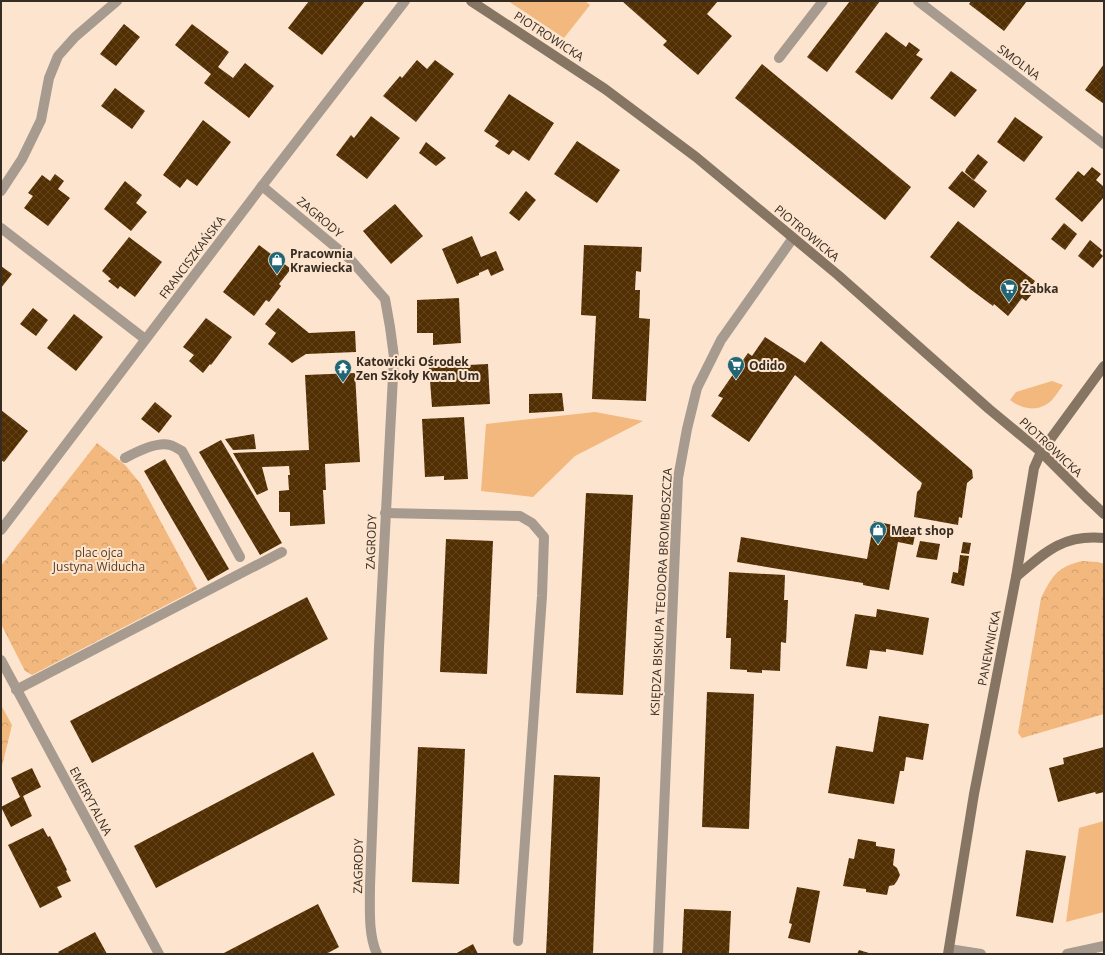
<svg xmlns="http://www.w3.org/2000/svg" width="1105" height="955" font-family="'Open Sans',sans-serif">
<defs>
<pattern id="forest-crowns" width="20" height="18" patternUnits="userSpaceOnUse"><rect width="20" height="18" fill="#f2b87e"/><path d="M2 6a3 3 0 1 1 6 0M12 15a3 3 0 1 1 6 0" fill="none" stroke="#d09e6d"/></pattern>
<pattern id="building-cross-hatch" width="8" height="8" patternUnits="userSpaceOnUse"><rect width="8" height="8" fill="#512f03"/><path d="M0 0l8 8M0 8l8-8" fill="none" stroke="#62451f"/></pattern>
</defs>
<rect width="100%" height="100%" fill="#fce4ce"/>
<!-- green -->
<g fill="#f2b87e">
<path d="M 508,1 L 585,1 L 590,5 L 564,38 Z"/>
<path d="M 1052,381 L 1063,385 C 1059,390 1056,396 1051,401 C 1039,412 1022,410 1010,400 L 1016,392 Z"/>
<path d="M 595,412 L 643,421 L 575,456 L 533,497 L 481,491 L 486,424 Z"/>
<path d="M 1104,821 L 1104,912 L 1066,922 L 1079,828 Z"/>
</g>
<!-- forest -->
<g fill="url(#forest-crowns)">
<path d="M 97,443 L 125,465 L 140,483 L 197,589 L 32,675 L 25,671 L 1,624 L 1,566 Z"/>
<path d="M 1082,561 L 1098,562 L 1104,564 L 1104,714 L 1022,738 L 1018,733 L 1041,598 C 1052,576 1057,567 1082,561 Z"/>
<path d="M 1,705 L 12,725 L 1,770 Z"/>
</g>
<!-- building -->
<g fill="url(#building-cross-hatch)">
<path d="M 309,1 L 365,1 L 322,55 L 288,28 Z"/>
<path d="M 622,1 L 718,1 L 707,14 L 732,36 L 698,75 L 663,45 L 667,41 Z"/>
<path d="M 850,1 L 880,1 L 827,72 L 807,57 Z"/>
<path d="M 971,1 L 1027,1 L 1004,31 L 969,4 Z"/>
<path d="M 124,24 L 140,37 L 116,66 L 100,54 Z"/>
<path d="M 192,24 L 229,52 L 218,67 L 233,78 L 245,63 L 274,86 L 249,118 L 204,83 L 211,74 L 175,45 Z"/>
<path d="M 886,32 L 906,47 L 909,42 L 920,50 L 916,55 L 923,59 L 892,100 L 855,72 Z"/>
<path d="M 417,60 L 427,69 L 435,60 L 454,74 L 416,122 L 383,96 L 400,76 L 402,78 Z"/>
<path d="M 762,64 L 911,187 L 885,220 L 735,98 Z"/>
<path d="M 1104,64 L 1104,104 L 1085,90 Z"/>
<path d="M 951,71 L 977,90 L 955,117 L 930,98 Z"/>
<path d="M 115,88 L 145,111 L 132,129 L 101,106 Z"/>
<path d="M 509,94 L 554,123 L 529,161 L 513,150 L 509,155 L 495,146 L 499,141 L 484,131 Z"/>
<path d="M 371,116 L 400,138 L 367,179 L 336,155 L 351,135 L 354,138 Z"/>
<path d="M 1015,117 L 1043,137 L 1024,162 L 997,142 Z"/>
<path d="M 203,120 L 231,142 L 197,186 L 187,179 L 180,188 L 163,175 Z"/>
<path d="M 577,141 L 620,170 L 597,203 L 554,174 Z"/>
<path d="M 426,142 L 446,158 L 436,166 L 419,153 Z"/>
<path d="M 978,154 L 988,162 L 974,180 L 965,172 L 966,169 Z"/>
<path d="M 1092,167 L 1101,174 L 1096,180 L 1104,187 L 1104,197 L 1082,222 L 1055,199 L 1078,171 L 1084,176 Z"/>
<path d="M 962,171 L 987,191 L 974,208 L 948,188 Z"/>
<path d="M 55,174 L 64,181 L 58,189 L 70,198 L 48,226 L 24,208 L 33,196 L 28,193 L 42,175 L 50,181 Z"/>
<path d="M 125,181 L 142,195 L 136,203 L 147,212 L 131,231 L 104,209 Z"/>
<path d="M 526,191 L 536,200 L 519,221 L 509,213 Z"/>
<path d="M 395,204 L 423,236 L 391,264 L 363,231 Z"/>
<path d="M 958,221 L 1035,281 L 1033,284 L 1038,287 L 1026,301 L 1022,298 L 1008,316 L 994,304 L 993,306 L 970,289 L 930,257 Z"/>
<path d="M 1064,223 L 1077,234 L 1065,250 L 1051,239 Z"/>
<path d="M 472,236 L 481,257 L 496,251 L 504,270 L 491,276 L 488,269 L 479,273 L 479,275 L 457,284 L 442,249 Z"/>
<path d="M 129,237 L 162,262 L 135,297 L 120,286 L 118,289 L 108,281 L 111,279 L 102,271 Z"/>
<path d="M 1090,240 L 1102,250 L 1100,253 L 1103,256 L 1093,268 L 1078,256 Z"/>
<path d="M 259,245 L 291,269 L 279,284 L 281,286 L 269,302 L 266,300 L 254,316 L 223,292 Z"/>
<path d="M 584,245 L 642,247 L 641,272 L 636,271 L 635,290 L 640,290 L 639,318 L 650,319 L 646,401 L 592,399 L 596,316 L 581,315 Z"/>
<path d="M 1,266 L 12,274 L 1,288 Z"/>
<path d="M 459,298 L 461,343 L 433,345 L 433,333 L 417,333 L 417,300 Z"/>
<path d="M 33,308 L 48,320 L 36,336 L 20,324 Z"/>
<path d="M 278,308 L 309,333 L 355,331 L 356,352 L 306,354 L 292,363 L 268,344 L 276,333 L 265,324 Z"/>
<path d="M 74,314 L 103,337 L 76,371 L 47,348 Z"/>
<path d="M 206,318 L 232,337 L 211,365 L 210,364 L 203,373 L 189,361 L 194,355 L 183,347 Z"/>
<path d="M 765,337 L 805,363 L 821,341 L 972,470 L 973,478 L 967,483 L 962,518 L 959,517 L 958,525 L 914,517 L 917,492 L 920,489 L 922,483 L 795,375 L 749,442 L 711,416 L 723,398 L 718,396 L 748,353 L 752,356 Z"/>
<path d="M 488,364 L 490,404 L 432,407 L 429,367 Z"/>
<path d="M 355,373 L 360,462 L 325,464 L 326,490 L 323,490 L 325,524 L 290,526 L 290,512 L 279,512 L 279,491 L 289,490 L 288,475 L 290,475 L 289,466 L 262,467 L 268,490 L 257,495 L 233,453 L 309,450 L 305,375 Z"/>
<path d="M 562,393 L 564,411 L 529,413 L 529,394 Z"/>
<path d="M 155,402 L 172,416 L 159,433 L 141,419 Z"/>
<path d="M 1,410 L 28,431 L 4,462 L 1,460 Z"/>
<path d="M 464,417 L 468,479 L 444,480 L 444,476 L 425,477 L 422,419 Z"/>
<path d="M 254,434 L 256,449 L 233,450 L 225,439 Z"/>
<path d="M 221,440 L 282,543 L 260,555 L 199,452 Z"/>
<path d="M 165,459 L 229,569 L 208,581 L 144,471 Z"/>
<path d="M 586,493 L 633,495 L 623,695 L 576,693 Z"/>
<path d="M 874,521 L 916,530 L 913,545 L 898,542 L 889,590 L 863,585 L 863,583 L 737,562 L 741,537 L 867,559 Z"/>
<path d="M 446,539 L 493,541 L 487,674 L 440,672 Z"/>
<path d="M 920,541 L 940,544 L 937,560 L 916,557 Z"/>
<path d="M 963,542 L 971,543 L 969,554 L 961,553 Z"/>
<path d="M 960,555 L 969,556 L 964,586 L 951,583 L 953,572 L 958,573 Z"/>
<path d="M 729,572 L 785,575 L 784,600 L 788,600 L 786,643 L 781,642 L 780,671 L 762,670 L 762,673 L 747,672 L 747,670 L 730,669 L 731,638 L 726,638 Z"/>
<path d="M 307,597 L 328,639 L 92,763 L 70,721 Z"/>
<path d="M 877,609 L 929,618 L 923,655 L 886,649 L 886,652 L 870,650 L 867,669 L 846,666 L 855,614 L 876,617 Z"/>
<path d="M 707,692 L 754,694 L 749,829 L 702,827 Z"/>
<path d="M 879,716 L 929,724 L 923,760 L 906,757 L 904,771 L 900,771 L 894,804 L 828,793 L 836,746 L 873,752 Z"/>
<path d="M 418,747 L 465,749 L 459,884 L 412,882 Z"/>
<path d="M 1104,747 L 1104,792 L 1096,794 L 1095,792 L 1058,802 L 1049,768 L 1064,764 L 1063,758 Z"/>
<path d="M 313,752 L 335,795 L 156,888 L 134,846 Z"/>
<path d="M 32,768 L 41,787 L 23,796 L 32,816 L 11,827 L 1,807 L 20,797 L 11,778 Z"/>
<path d="M 554,775 L 600,777 L 593,954 L 546,954 Z"/>
<path d="M 43,828 L 48,837 L 50,836 L 67,870 L 66,871 L 71,881 L 57,887 L 62,897 L 40,908 L 8,845 Z"/>
<path d="M 858,839 L 876,842 L 876,846 L 895,849 L 893,865 L 897,868 L 900,875 L 897,881 L 894,885 L 889,886 L 887,895 L 866,892 L 866,889 L 843,886 L 849,858 L 854,859 Z"/>
<path d="M 1026,850 L 1066,856 L 1053,923 L 1016,916 Z"/>
<path d="M 797,887 L 820,891 L 810,943 L 788,938 L 792,924 L 789,923 Z"/>
<path d="M 318,904 L 339,947 L 326,954 L 222,954 Z"/>
<path d="M 684,909 L 731,911 L 729,954 L 682,954 Z"/>
<path d="M 95,932 L 107,954 L 60,954 L 58,952 Z"/>
<path d="M 473,944 L 478,954 L 455,954 Z"/>
<path d="M 859,950 L 872,954 L 857,954 Z"/>
</g>
<g fill="none" stroke-linecap="round" stroke-linejoin="round">
<!-- lane -->
<g stroke="#a79a8f" stroke-width="10">
<path d="M 779,58 L 823,1"/>
<path d="M 1,191 L 22,159 L 41,120 L 49,78 L 58,56 L 75,37 L 117,1"/>
<path d="M 125,458 C 136,452 157,441 170,445 C 174,446 178,449 182,451 L 240,557"/>
<path d="M 385,513 L 520,516 L 532,523 L 544,537 L 542,596 L 518,941"/>
<path d="M 16,690 L 282,552"/>
</g>
<!-- street -->
<g stroke="#a79a8f" stroke-width="10">
<path d="M 918,1 L 1104,144"/>
<path d="M 262,186 L 350,259 L 385,299 L 390,327 L 394,357 L 379,647 L 370,886 C 370,907 368,935 377,954"/>
<path d="M 1,228 L 145,339"/>
<path d="M 1,530 L 262,186 L 405,1"/>
<path d="M 1,660 L 159,954"/>
<path d="M 949,949 L 981,954"/>
<path d="M 658,954 L 678,478 L 687,429 L 697,388 L 721,340 L 793,238"/>
<path d="M 1067,954 L 1104,946"/>
</g>
<!-- secondary -->
<g stroke="#877564" stroke-width="10">
<path d="M 471,1 L 605,89 L 696,157 L 838,275 L 989,409 L 1041,452 L 1086,497 L 1104,514"/>
<path d="M 1016,577 C 1045,552 1063,534 1104,538"/>
<path d="M 948,954 L 974,794 L 1016,577 L 1034,468 L 1041,452 L 1104,366"/>
</g>
</g>
<!-- icons -->
<defs>
<symbol id="shop-pin" viewBox="-11 -11 22 30"><path d="M0 17L-7.5 6A9.5 9.5 0 1 1 7.5 6Z" fill="#206676" stroke="#fce4ce"/><path d="M-5-2.5h2.3a2.7 3.5 0 0 1 5.4 0H5L5.5 6h-11ZM-1.5-2.5h3a1.5 2.3 0 0 0-3 0Z" fill="#fff"/></symbol>
<symbol id="supermarket-pin" viewBox="-11 -11 22 30"><path d="M0 17L-7.5 6A9.5 9.5 0 1 1 7.5 6Z" fill="#206676" stroke="#fce4ce"/><path d="M-6-5.5h2.5l.6 2H6L4.5 2H-2.5L-4.4-4H-6ZM-1.5 3.2a1.3 1.3 0 1 0 .1 0ZM3 3.2a1.3 1.3 0 1 0 .1 0Z" fill="#fff"/></symbol>
<symbol id="temple-pin" viewBox="-11 -11 22 30"><path d="M0 17L-7.5 6A9.5 9.5 0 1 1 7.5 6Z" fill="#206676" stroke="#fce4ce"/><path d="M0-6L5-2H3V0L6.5 2.5H4V6H1.5V3h-3V6H-4V2.5H-6.5L-3 0V-2H-5Z" fill="#fff"/></symbol>
</defs>
<g fill-rule="evenodd">
<use href="#shop-pin" x="267" y="250" width="20" height="27"/>
<use href="#supermarket-pin" x="999" y="278" width="20" height="27"/>
<use href="#supermarket-pin" x="726" y="355" width="20" height="27"/>
<use href="#temple-pin" x="333" y="358" width="20" height="27"/>
<use href="#shop-pin" x="868" y="520" width="20" height="27"/>
</g>
<g text-anchor="middle" dominant-baseline="central" stroke-width="4" stroke-linejoin="round" paint-order="stroke">
<!-- street labels -->
<g font-size="12" fill="#372c21" stroke="#fce4ce">
<text transform="translate(549 36) rotate(33)">PIOTROWICKA</text>
<text transform="translate(1019 62) rotate(37)">SMOLNA</text>
<text transform="translate(320 217) rotate(40)">ZAGRODY</text>
<text transform="translate(807 233) rotate(40)">PIOTROWICKA</text>
<text transform="translate(192 257) rotate(-53)">FRANCISZKAŃSKA</text>
<text transform="translate(1051 447) rotate(43)">PIOTROWICKA</text>
<text transform="translate(371 542) rotate(-88)">ZAGRODY</text>
<text transform="translate(661 592) rotate(-87)">KSIĘDZA BISKUPA TEODORA BROMBOSZCZA</text>
<text transform="translate(989 648) rotate(-79)">PANEWNICKA</text>
<text transform="translate(91 801) rotate(62)">EMERYTALNA</text>
<text transform="translate(358 866) rotate(-89)">ZAGRODY</text>
</g>
<!-- poi labels -->
<g font-size="12" font-weight="bold" fill="#372c21" stroke="#fce4ce" text-anchor="start">
<text x="290" y="253">Pracownia<tspan x="290" dy="14">Krawiecka</tspan></text>
<text x="1022" y="288">Żabka</text>
<text x="356" y="361">Katowicki Ośrodek<tspan x="356" dy="14">Zen Szkoły Kwan Um</tspan></text>
<text x="749" y="365">Odido</text>
<text x="891" y="530">Meat shop</text>
</g>
<!-- park labels -->
<g font-size="12" fill="#593c1d" stroke="#fce4ce">
<text x="99" y="552">plac ojca<tspan x="99" dy="14">Justyna Widucha</tspan></text>
</g>
</g>
<!-- border -->
<rect width="1105" height="955" fill="none" stroke="#372c21" stroke-width="4"/>
</svg>
